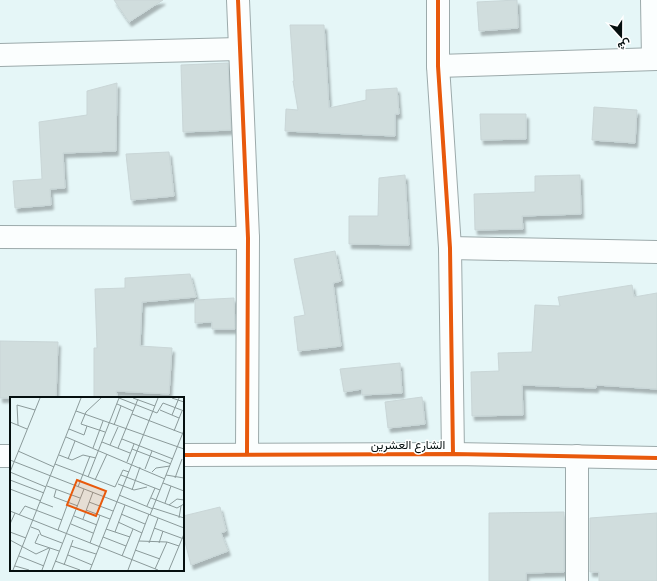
<svg xmlns="http://www.w3.org/2000/svg" width="657" height="581" font-family="'PT Serif',Vazirmatn,serif">
<defs>
<filter id="shadow"><feDropShadow dx="2.5" dy="4.5" stdDeviation="1" flood-color="#0004"/></filter>
</defs>
<rect width="100%" height="100%" fill="#e5f6f7"/>
<!-- building -->
<g fill="#d0dddd" stroke="#c9d6d7" filter="url(#shadow)">
<path d="M 114,0 L 163,0 L 129,22 Z"/>
<path d="M 517,0 L 518,28 L 479,31 L 477,2 Z"/>
<path d="M 290,25 L 324,25 L 329,108 L 366,100 L 366,90 L 397,88 L 399,114 L 395,114 L 395,136 L 285,131 L 286,109 L 298,110 L 293,81 L 294,81 Z"/>
<path d="M 228,63 L 231,130 L 183,132 L 181,65 Z"/>
<path d="M 117,83 L 116,151 L 63,153 L 65,188 L 50,189 L 51,205 L 15,208 L 13,181 L 42,179 L 39,122 L 87,115 L 87,91 Z"/>
<path d="M 594,107 L 637,110 L 635,143 L 592,140 Z"/>
<path d="M 480,114 L 526,114 L 526,139 L 481,140 Z"/>
<path d="M 169,152 L 174,196 L 131,200 L 126,154 Z"/>
<path d="M 405,175 L 409,245 L 349,244 L 349,216 L 378,216 L 379,178 Z"/>
<path d="M 580,175 L 581,214 L 522,216 L 523,229 L 475,230 L 474,194 L 535,192 L 535,176 Z"/>
<path d="M 335,251 L 341,281 L 333,283 L 341,346 L 298,351 L 294,317 L 305,315 L 294,259 Z"/>
<path d="M 190,274 L 196,297 L 142,302 L 140,346 L 172,348 L 169,394 L 116,391 L 118,398 L 94,398 L 94,348 L 97,348 L 95,289 L 125,288 L 125,278 Z"/>
<path d="M 632,285 L 634,297 L 657,293 L 657,389 L 596,385 L 596,388 L 522,385 L 523,415 L 472,416 L 471,372 L 499,371 L 498,353 L 532,352 L 535,305 L 560,306 L 558,297 Z"/>
<path d="M 234,298 L 235,329 L 212,329 L 212,322 L 195,323 L 195,300 Z"/>
<path d="M 0,341 L 58,342 L 56,398 L 0,398 Z"/>
<path d="M 400,363 L 402,393 L 362,395 L 362,389 L 344,392 L 340,369 Z"/>
<path d="M 422,397 L 425,424 L 388,428 L 385,402 Z"/>
<path d="M 220,507 L 226,531 L 221,533 L 228,551 L 191,565 L 183,534 L 183,516 Z"/>
<path d="M 564,512 L 564,572 L 526,573 L 526,581 L 489,581 L 489,513 Z"/>
<path d="M 657,513 L 657,581 L 599,581 L 599,572 L 590,572 L 590,518 Z"/>
</g>
<g fill="none" stroke-linecap="round" stroke-linejoin="round">
<defs>
<g id="street">
<path d="M 238,0 L 248,238 L 247,454"/>
<path d="M 438,0 L 438,66 L 450,248 L 453,454"/>
<path d="M 652,0 L 653,59"/>
<path d="M 0,55 L 239,49"/>
<path d="M 438,66 L 657,59"/>
<path d="M 0,237 L 248,238"/>
<path d="M 450,248 L 657,252"/>
<path d="M 577,581 L 577,456"/>
</g>
<g id="secondary">
<path d="M 183,455 L 453,454 L 657,458"/>
<path d="M 0,456 L 11,456"/>
</g>
</defs>
<!-- street casing -->
<use href="#street" stroke="#9caaab" stroke-width="24"/>
<!-- secondary casing -->
<use href="#secondary" stroke="#9caaab" stroke-width="24"/>
<!-- street -->
<use href="#street" stroke="#fbfefe" stroke-width="22"/>
<!-- secondary -->
<use href="#secondary" stroke="#fbfefe" stroke-width="22"/>
<defs>
<g id="cycleway">
<path d="M 238,0 L 248,238 L 247,454"/>
<path d="M 438,0 L 438,66 L 450,248 L 453,454"/>
<path d="M 183,455 L 453,454 L 657,458"/>
</g>
</defs>
<!-- cycleway casing -->
<use href="#cycleway" stroke="#fff" stroke-width="6"/>
<!-- cycleway -->
<use href="#cycleway" stroke="#e8590c" stroke-width="4"/>
</g>
<g text-anchor="middle" dominant-baseline="central" stroke-width="3" stroke-linejoin="round" paint-order="stroke">
<!-- street labels -->
<g font-size="12" fill="#050f0f" stroke="#fff">
<text x="408" y="444">الشارع العشرين</text>
</g>
</g>
<!-- overview -->
<g transform="translate(10 397)">
<rect width="174" height="174" fill="#e5f6f7"/>
<path fill="none" stroke="#8b9a9a" stroke-width="1" d="M 30,1 L 0,75 L 36,90M 91,1 L 76,15 L 71,27 L 95,35M 109,1 L 147,16 L 153,6 L 174,14M 123,1 L 145,9M 162,1 L 174,5M 107,7 L 123,14M 150,13 L 169,21M 66,14 L 174,52M 122,17 L 174,37M 162,18 L 169,1M 0,25 L 17,32M 8,28 L 7,8 L 25,13M 104,28 L 111,9M 59,32 L 74,38 L 77,29M 164,34 L 172,14M 56,40 L 155,82M 112,42 L 163,62M 92,45 L 120,56M 100,48 L 108,30M 83,51 L 93,24M 108,51 L 128,2M 122,52 L 161,67M 8,54 L 44,70M 49,58 L 62,63 L 73,58 L 86,61M 58,62 L 65,44M 0,63 L 174,131M 117,65 L 124,47M 45,67 L 105,90 L 113,73 L 119,75M 135,72 L 142,54M 142,75 L 146,71 L 160,69M 111,78 L 150,93M 156,78 L 174,81M 78,80 L 109,1M 165,81 L 172,62M 0,83 L 34,96M 85,83 L 97,57M 153,86 L 174,94M 108,87 L 124,93 L 137,90M 37,89 L 70,101M 68,90 L 80,59M 0,92 L 31,104M 46,93 L 44,100 L 68,109M 122,93 L 130,70M 109,98 L 143,112M 141,101 L 167,111 L 174,107M 30,105 L 43,110M 79,105 L 103,114M 155,106 L 161,89M 159,108 L 167,102 L 174,103M 137,109 L 145,91M 143,111 L 174,121M 76,113 L 100,122M 0,114 L 148,173M 111,117 L 135,127M 9,118 L 15,109 L 52,123M 140,118 L 174,33M 64,119 L 87,128M 169,121 L 171,109M 73,122 L 83,95M 108,125 L 132,136M 0,127 L 5,116M 61,127 L 83,136M 21,130 L 29,133 L 31,138 L 52,146M 144,131 L 174,142M 96,132 L 120,140M 48,133 L 58,106M 0,135 L 16,141M 105,135 L 115,108M 29,137 L 25,146 L 49,154M 93,140 L 116,149M 0,143 L 26,157 L 39,151M 129,144 L 157,145 L 169,149M 80,146 L 90,118M 139,146 L 148,121M 149,146 L 153,134M 61,149 L 86,157M 125,153 L 150,162M 58,158 L 82,168M 9,159 L 34,169M 112,159 L 123,132M 45,164 L 70,173M 54,168 L 63,143M 5,169 L 19,173M 145,172 L 157,145M 3,173 L 71,1M 32,173 L 40,151M 42,173 L 74,92M 80,173 L 148,1M 118,173 L 139,117M 159,173 L 174,137"/>
<path fill="#e8590c" fill-opacity="0.15" stroke="#e8590c" stroke-width="2" d="M 67,83 L 96,94 L 86,119 L 57,108 Z"/>
<rect width="174" height="174" fill="none" stroke="#050f0f" stroke-width="2"/>
</g>
<!-- north arrow -->
<g transform="translate(621 36) rotate(159)" stroke="#ffffff" stroke-width="3" paint-order="stroke">
<path d="M0-3L7 15L0 10L-7 15Z" fill="#050f0f"/>
<text y="-6" font-size="11" font-weight="bold" text-anchor="middle" fill="#050f0f">ش</text>
</g>
</svg>
